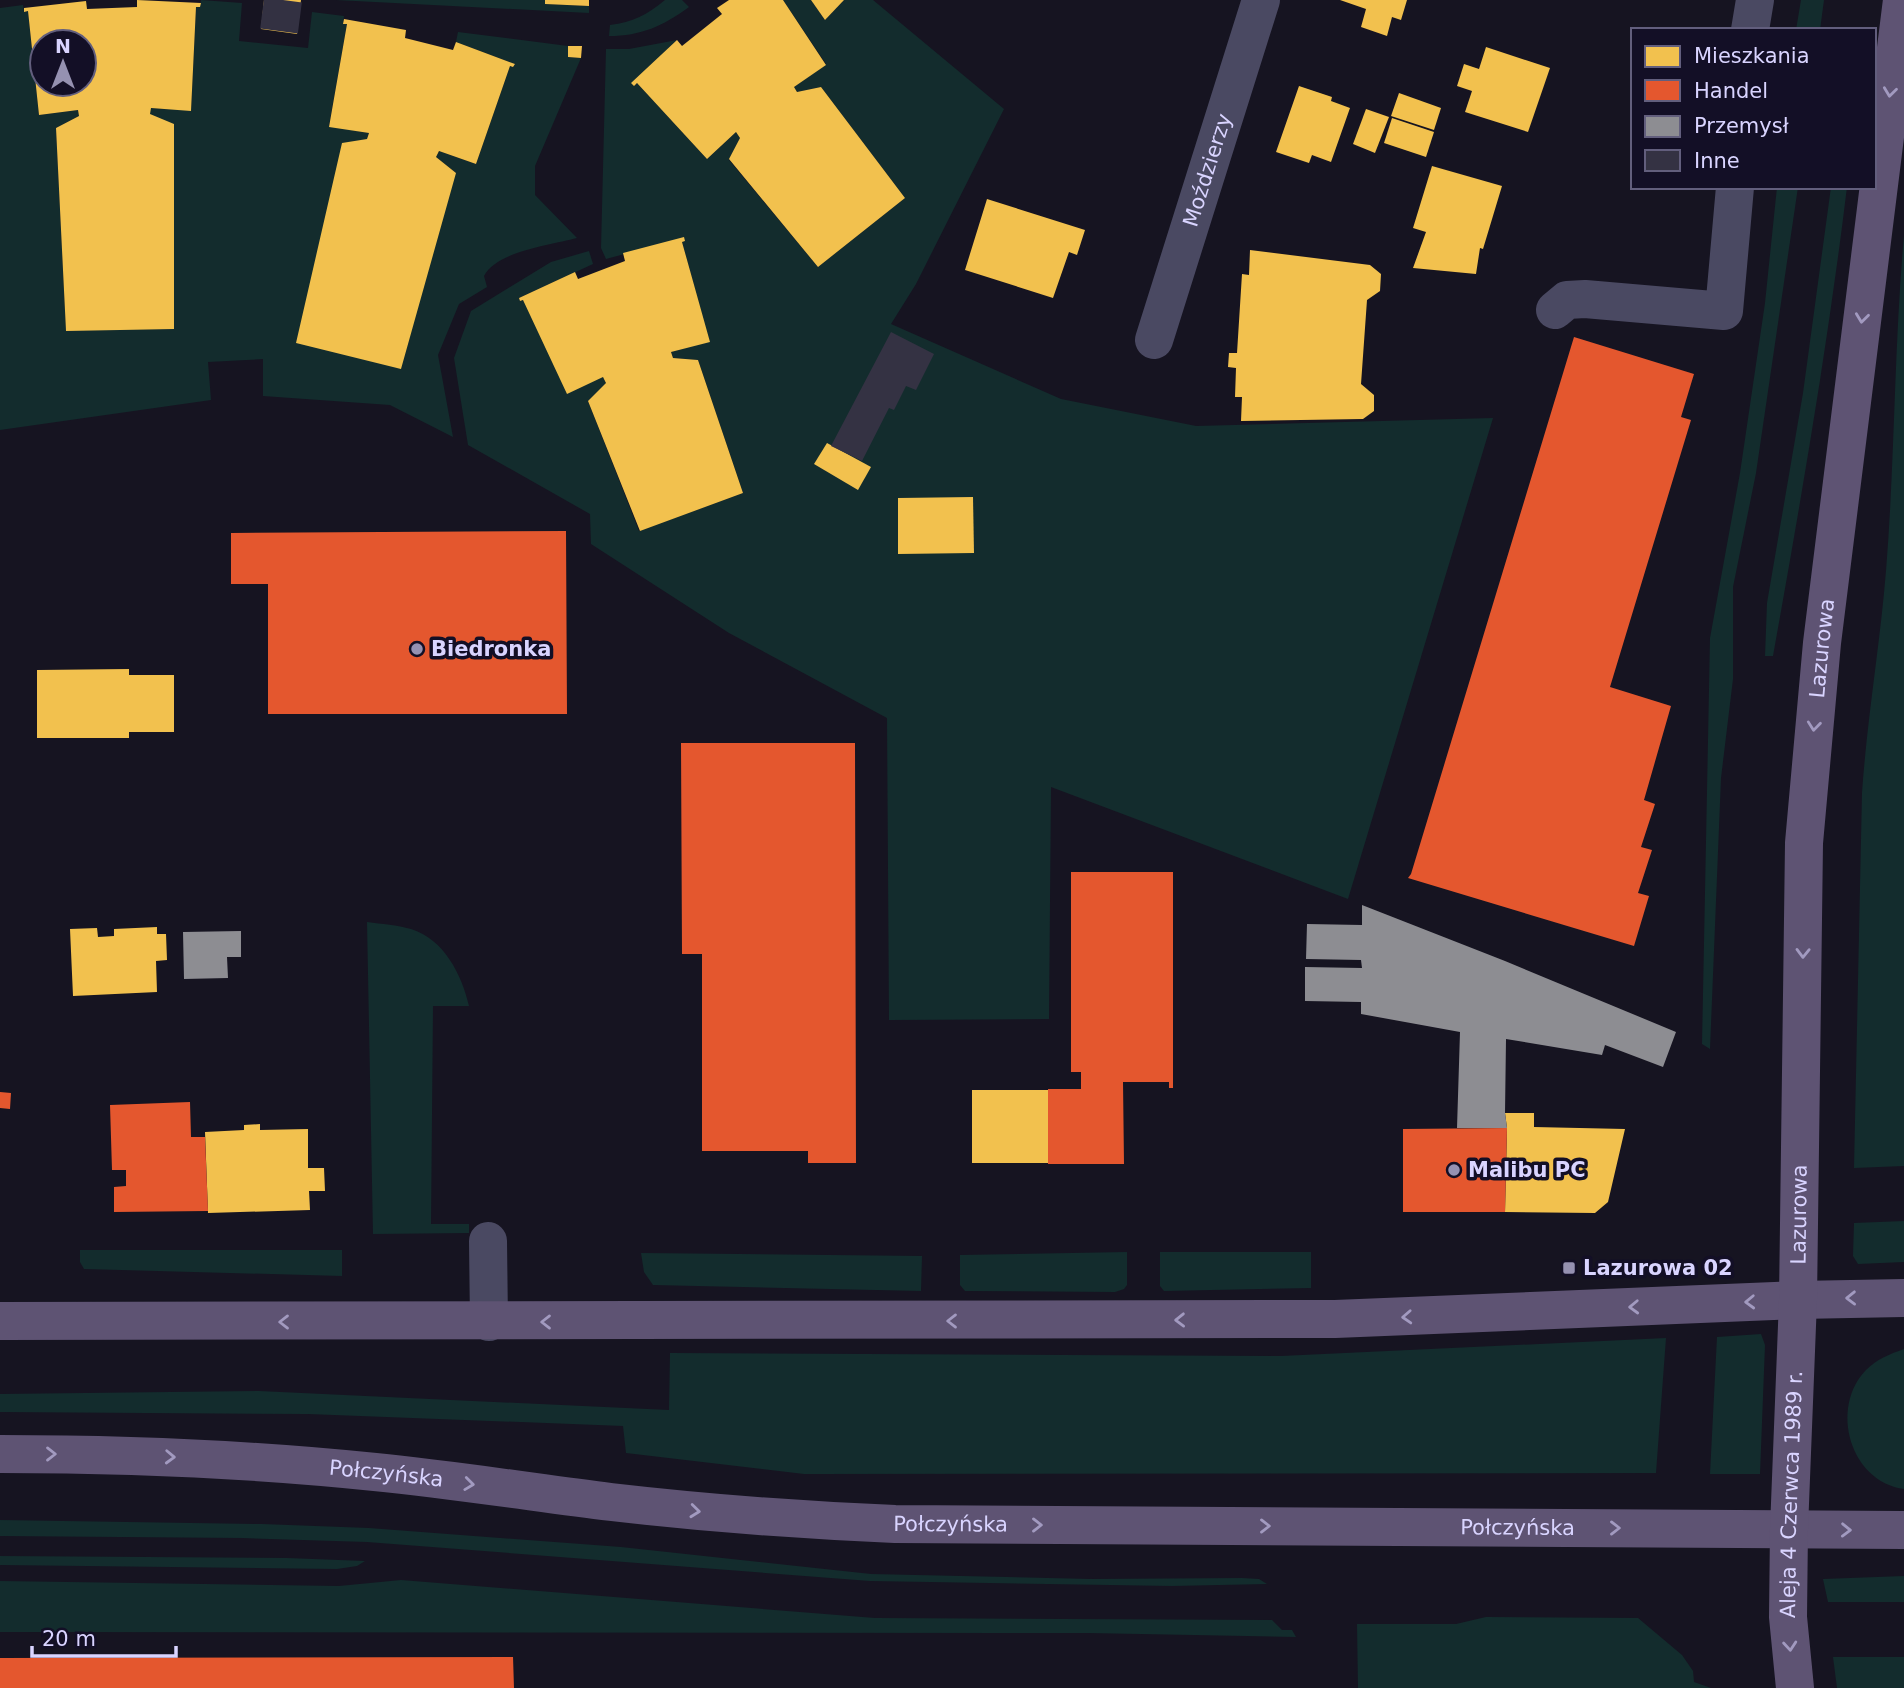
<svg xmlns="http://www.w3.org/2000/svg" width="1904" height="1688" font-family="'DejaVu Sans',sans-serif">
<rect width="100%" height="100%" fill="#161421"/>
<!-- green -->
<g fill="#132c2d">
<path d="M 201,0 L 242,3 L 239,41 L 308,48 L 312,12 L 344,16 L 343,24 L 347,24 L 329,126 L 369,133 L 367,139 L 342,144 L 456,173 L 436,157 L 439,151 L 476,164 L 510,66 L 513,67 L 515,64 L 456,42 L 458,32 L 568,46 L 568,57 L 581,58 L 535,166 L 535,195 L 577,238 C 551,245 497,251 484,276 L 487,287 L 459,304 L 438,355 L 453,437 L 390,405 L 263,396 L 263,359 L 208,362 L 211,400 L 0,430 L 0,8 L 23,5 L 24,12 L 28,11 L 39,115 L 78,110 L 79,116 L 56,128 L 66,330 L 151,108 L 191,110 L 196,7 L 200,7 Z"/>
<path d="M 336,0 L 545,0 L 546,4 L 589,6 L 589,13 Z"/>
<path d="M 665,0 L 682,0 L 689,7 C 663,26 641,36 609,36 L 610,25 C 633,22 647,15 665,0 Z"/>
<path d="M 783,0 L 811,0 L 825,20 L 844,0 L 873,0 L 1004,109 L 916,284 L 891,324 L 1061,399 L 1196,426 L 1493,418 L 1348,899 L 1051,787 L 1049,1019 L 889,1020 L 887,718 L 729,633 L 591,544 L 590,514 L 468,445 L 454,358 L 471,311 L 551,262 L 589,251 L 593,264 L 519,298 L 520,301 L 523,300 L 603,377 L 606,383 L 588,401 L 639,531 L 743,493 L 698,360 L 673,358 L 671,352 L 709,341 L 682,242 L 685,241 L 684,238 L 606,259 L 601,248 L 606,49 L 629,49 L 677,40 L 632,83 L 634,86 L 637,83 L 707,159 L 736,132 L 740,138 L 729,160 L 818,267 L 905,198 L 821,87 L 797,92 L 794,87 L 826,64 Z"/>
<path d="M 1801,0 L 1824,0 L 1820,30 L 1796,30 Z"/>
<path d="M 1777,187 L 1798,187 L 1756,473 L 1733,587 L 1733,679 L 1721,778 L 1710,1049 L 1702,1044 L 1710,638 L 1740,473 L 1765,303 Z"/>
<path d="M 1831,187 L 1847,187 C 1828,344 1801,500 1773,656 L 1765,656 L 1767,603 L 1803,393 Z"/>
<path d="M 1904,235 L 1904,1166 L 1854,1168 L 1862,793 C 1867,719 1880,645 1886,571 C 1895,459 1894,347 1904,235 Z"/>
<path d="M 367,922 C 382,924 397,925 411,929 C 444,939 462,975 469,1006 L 433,1006 L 431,1224 L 469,1224 L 469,1233 L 373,1234 Z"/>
<path d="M 1904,1221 L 1904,1262 L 1858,1264 L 1853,1256 L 1854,1223 Z"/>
<path d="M 80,1250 L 342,1250 L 342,1276 L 84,1269 L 80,1262 Z"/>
<path d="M 1127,1252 L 1127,1285 L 1124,1289 L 1115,1292 L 965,1291 L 960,1285 L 960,1255 Z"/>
<path d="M 1160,1252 L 1311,1252 L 1311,1288 L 1164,1291 L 1160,1286 Z"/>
<path d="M 641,1253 L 922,1256 L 921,1291 L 653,1285 L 644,1272 Z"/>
<path d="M 1761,1334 L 1765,1345 L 1760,1474 L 1710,1474 L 1717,1337 Z"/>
<path d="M 1666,1338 L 1656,1473 L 804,1474 L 626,1453 L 623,1426 L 308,1414 L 0,1412 L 0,1394 L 259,1391 L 669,1410 L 670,1353 L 1281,1356 Z"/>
<path d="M 1904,1349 L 1904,1489 C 1850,1482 1829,1408 1866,1370 C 1877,1359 1890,1354 1904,1349 Z"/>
<path d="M 0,1520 L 262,1524 L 369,1528 L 621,1547 L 871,1574 L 1091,1579 L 1242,1578 L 1259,1579 L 1267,1584 L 1172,1586 L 870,1581 L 367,1542 L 242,1538 L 0,1536 Z"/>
<path d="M 0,1556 L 287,1558 L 365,1561 L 357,1566 L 337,1569 L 0,1565 Z"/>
<path d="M 1904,1576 L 1904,1602 L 1828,1602 L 1823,1579 Z"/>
<path d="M 401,1580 L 875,1618 L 1272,1620 L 1282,1630 L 1292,1630 L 1296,1637 L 1088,1633 L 0,1632 L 0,1581 L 339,1586 Z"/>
<path d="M 1486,1617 L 1638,1618 L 1682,1655 L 1693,1671 L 1694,1682 L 1711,1688 L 1358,1688 L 1357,1624 L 1456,1624 Z"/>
<path d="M 1833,1657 L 1904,1657 L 1904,1688 L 1837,1688 Z"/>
</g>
<!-- homes -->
<g fill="#f2c14e" fill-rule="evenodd">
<path d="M 137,0 L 201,3 L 200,7 L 196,7 L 191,111 L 151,108 L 150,114 L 174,124 L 174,329 L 66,331 L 56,128 L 79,116 L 78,110 L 39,115 L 28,11 L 24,12 L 24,8 L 86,1 L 87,9 L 137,7 ZM 42,42 L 84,42 L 84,84 L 42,84 Z"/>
<path d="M 264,0 L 301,0 L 297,34 L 261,29 Z"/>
<path d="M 545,0 L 589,0 L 589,6 L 545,4 Z"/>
<path d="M 729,0 L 783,0 L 826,65 L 794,87 L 797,92 L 821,87 L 905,198 L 818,267 L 729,159 L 740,138 L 736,132 L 707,159 L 637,83 L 634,86 L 631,83 L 677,40 L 682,46 L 722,14 L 717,8 Z"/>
<path d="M 811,0 L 844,0 L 825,20 Z"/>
<path d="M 1340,0 L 1407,0 L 1401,20 L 1392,17 L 1387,36 L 1361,27 L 1366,9 Z"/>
<path d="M 344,19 L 406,30 L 405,38 L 453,50 L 456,42 L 515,64 L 513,67 L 510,66 L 476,164 L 439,151 L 436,157 L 456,173 L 401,369 L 296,343 L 342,143 L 367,139 L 369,133 L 329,127 L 347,24 L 343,24 Z"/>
<path d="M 568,46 L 582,46 L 581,58 L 568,57 Z"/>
<path d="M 1486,47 L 1550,68 L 1528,132 L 1465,112 L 1472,91 L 1457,86 L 1464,64 L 1479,69 Z"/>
<path d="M 1299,86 L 1332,97 L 1331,101 L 1350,108 L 1331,162 L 1312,155 L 1309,163 L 1276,152 Z"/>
<path d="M 1399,93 L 1441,108 L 1434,130 L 1391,116 Z"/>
<path d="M 1366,109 L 1389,117 L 1375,153 L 1353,144 Z"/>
<path d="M 1392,118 L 1434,132 L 1426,157 L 1384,143 Z"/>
<path d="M 1432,166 L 1502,186 L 1483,249 L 1480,248 L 1476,274 L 1413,268 L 1426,232 L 1413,228 Z"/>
<path d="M 987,199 L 1085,230 L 1077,255 L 1069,252 L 1053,298 L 965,270 Z"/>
<path d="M 684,237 L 685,241 L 682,242 L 710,342 L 671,352 L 673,358 L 698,360 L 743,493 L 640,531 L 588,401 L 606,383 L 603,377 L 567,394 L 523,300 L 520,301 L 519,298 L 575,272 L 578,279 L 625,261 L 623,253 Z"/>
<path d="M 1250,250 L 1370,265 L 1381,274 L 1380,291 L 1367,300 L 1361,384 L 1374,395 L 1374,411 L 1363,419 L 1241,421 L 1242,397 L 1235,397 L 1236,368 L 1228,367 L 1229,353 L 1237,353 L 1242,274 L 1249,275 Z"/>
<path d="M 827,443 L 871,467 L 858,490 L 814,464 Z"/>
<path d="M 973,497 L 974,553 L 898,554 L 898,498 Z"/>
<path d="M 129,669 L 129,675 L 174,675 L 174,732 L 129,732 L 129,738 L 37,738 L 37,670 Z"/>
<path d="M 157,927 L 157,934 L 166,934 L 167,960 L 156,961 L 157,992 L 73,996 L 70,929 L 97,928 L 98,937 L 114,936 L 114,929 Z"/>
<rect x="972" y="1090" width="76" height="73"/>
<path d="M 1505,1113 L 1534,1113 L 1534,1127 L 1625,1129 L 1608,1202 L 1595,1213 L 1505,1212 L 1507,1128 Z"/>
<path d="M 260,1124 L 260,1130 L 308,1129 L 308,1168 L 324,1168 L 325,1191 L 309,1191 L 310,1210 L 208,1213 L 205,1132 L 244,1130 L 244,1125 Z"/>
</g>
<!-- shops -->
<g fill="#e4572e">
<path d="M 1574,337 L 1694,374 L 1681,417 L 1691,420 L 1610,687 L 1671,706 L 1644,800 L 1655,804 L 1641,847 L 1652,850 L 1638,893 L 1649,896 L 1634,946 L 1408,878 L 1411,874 Z"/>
<path d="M 566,531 L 567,714 L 268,714 L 268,584 L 231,584 L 231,533 Z"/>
<path d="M 681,743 L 855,743 L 856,1163 L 808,1163 L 808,1151 L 702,1151 L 702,954 L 682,954 Z"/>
<path d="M 1071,872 L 1173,872 L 1173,1088 L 1169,1088 L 1169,1082 L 1123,1082 L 1124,1164 L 1048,1164 L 1048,1089 L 1081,1089 L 1081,1072 L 1071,1072 Z"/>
<path d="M 0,1092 L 11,1093 L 10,1109 L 0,1108 Z"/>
<path d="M 190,1102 L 191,1137 L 205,1137 L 208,1211 L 114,1212 L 114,1187 L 126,1186 L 126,1170 L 112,1170 L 110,1105 Z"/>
<path d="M 1507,1128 L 1505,1212 L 1403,1212 L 1403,1129 Z"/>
<path d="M 513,1657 L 514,1688 L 0,1688 L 0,1658 Z"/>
</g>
<!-- industry -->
<g fill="#8d8d92">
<path d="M 1362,905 L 1505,961 L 1676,1032 L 1663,1067 L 1605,1045 L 1602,1055 L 1506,1039 L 1505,1113 L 1507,1128 L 1457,1128 L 1460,1032 L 1361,1014 L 1361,1002 L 1305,1001 L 1305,967 L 1362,968 L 1361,960 L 1306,959 L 1307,924 L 1362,925 Z"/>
<path d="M 241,931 L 241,957 L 227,957 L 228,978 L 184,979 L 183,932 Z"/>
</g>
<!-- building -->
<path fill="#343243" d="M 891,332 L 934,354 L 916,390 L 906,386 L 894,410 L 889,408 L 862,461 L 831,446 Z"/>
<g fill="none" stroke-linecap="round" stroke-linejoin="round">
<!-- minor-tunnel -->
<path stroke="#333142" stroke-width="38" stroke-dasharray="38 19" stroke-linecap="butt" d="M 279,31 L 283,0"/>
<!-- minor -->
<g stroke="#4a4962" stroke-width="38">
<path d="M 1750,30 L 1755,0"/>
<path d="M 1555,310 L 1567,300 L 1585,299 L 1724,311 L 1735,187"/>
<path id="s1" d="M 1154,340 L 1261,0"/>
<path d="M 488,1241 L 489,1322"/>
</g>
<!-- major -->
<g stroke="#5e5373" stroke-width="38">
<path d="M 0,1321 L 1335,1319 L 1798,1300 L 1904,1298"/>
<path id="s2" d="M 0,1454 C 125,1454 250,1459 375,1472 C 454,1480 532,1492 611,1502 C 706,1513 800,1520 895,1524 L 1904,1530"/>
<path id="s3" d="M 1795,1688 L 1788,1617 L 1789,1529 L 1798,1300 L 1804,843 L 1822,643 L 1902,0"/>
</g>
</g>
<!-- one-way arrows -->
<defs><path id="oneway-chevron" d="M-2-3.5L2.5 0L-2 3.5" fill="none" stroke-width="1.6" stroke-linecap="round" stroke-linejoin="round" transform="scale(1.75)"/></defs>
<g stroke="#a29ac0">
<use href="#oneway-chevron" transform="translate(1890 92) rotate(97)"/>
<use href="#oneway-chevron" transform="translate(1862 318) rotate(97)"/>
<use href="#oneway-chevron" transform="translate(1814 726) rotate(96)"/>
<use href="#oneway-chevron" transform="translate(1803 953) rotate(91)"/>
<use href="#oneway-chevron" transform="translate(1851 1298) rotate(179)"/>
<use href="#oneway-chevron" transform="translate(1750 1302) rotate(178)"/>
<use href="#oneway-chevron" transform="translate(1634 1307) rotate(178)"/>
<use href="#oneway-chevron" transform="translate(1407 1317) rotate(177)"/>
<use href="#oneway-chevron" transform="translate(1180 1320) rotate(179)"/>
<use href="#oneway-chevron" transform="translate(952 1321) rotate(180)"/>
<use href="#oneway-chevron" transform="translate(284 1322) rotate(-180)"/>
<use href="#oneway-chevron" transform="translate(546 1322) rotate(180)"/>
<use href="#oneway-chevron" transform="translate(51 1454)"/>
<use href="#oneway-chevron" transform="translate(170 1457) rotate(2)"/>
<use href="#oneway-chevron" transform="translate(469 1484) rotate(7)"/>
<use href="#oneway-chevron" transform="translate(695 1511) rotate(6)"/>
<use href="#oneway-chevron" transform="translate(1037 1525)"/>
<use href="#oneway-chevron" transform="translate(1265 1526)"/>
<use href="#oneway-chevron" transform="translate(1615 1528)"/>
<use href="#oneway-chevron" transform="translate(1846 1530) rotate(1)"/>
<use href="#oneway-chevron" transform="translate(1790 1646) rotate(85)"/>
</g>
<!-- markers -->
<g fill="#9591b1" stroke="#130f26" stroke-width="2.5">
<circle cx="417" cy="649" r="7"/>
<circle cx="1454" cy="1170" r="7"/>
<rect x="1562" y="1261" width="14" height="14" rx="3.5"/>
</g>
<g text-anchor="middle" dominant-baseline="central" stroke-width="7" stroke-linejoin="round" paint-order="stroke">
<!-- street labels -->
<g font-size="21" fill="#d9d4ff" stroke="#130f26">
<text stroke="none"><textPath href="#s1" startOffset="178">Moździerzy</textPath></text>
<text stroke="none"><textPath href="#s3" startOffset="1041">Lazurowa</textPath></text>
<text stroke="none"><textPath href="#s3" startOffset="474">Lazurowa</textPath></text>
<text stroke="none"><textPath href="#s2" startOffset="387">Połczyńska</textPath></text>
<text stroke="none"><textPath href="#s3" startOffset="194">Aleja 4 Czerwca 1989 r.</textPath></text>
<text stroke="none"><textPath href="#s2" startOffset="954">Połczyńska</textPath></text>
<text stroke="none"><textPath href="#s2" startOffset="1521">Połczyńska</textPath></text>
</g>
<!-- poi labels -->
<g font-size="21" font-weight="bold" fill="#d9d4ff" stroke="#130f26" text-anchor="start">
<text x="431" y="649">Biedronka</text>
<text x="1468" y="1170">Malibu PC</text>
<text x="1583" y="1268">Lazurowa 02</text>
</g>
</g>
<!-- legend -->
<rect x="1631" y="28" width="245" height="161" fill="#130f26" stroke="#625e7d" stroke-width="2"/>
<rect x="1645" y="46" width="35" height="21" fill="#f2c14e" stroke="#625e7d" stroke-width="2"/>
<text x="1694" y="63" font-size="21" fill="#d9d4ff">Mieszkania</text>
<rect x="1645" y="80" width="35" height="21" fill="#e4572e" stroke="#625e7d" stroke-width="2"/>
<text x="1694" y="98" font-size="21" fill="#d9d4ff">Handel</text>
<rect x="1645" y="116" width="35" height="21" fill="#8d8d92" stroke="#625e7d" stroke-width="2"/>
<text x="1694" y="133" font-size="21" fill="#d9d4ff">Przemysł</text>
<rect x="1645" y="150" width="35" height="21" fill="#343243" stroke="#625e7d" stroke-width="2"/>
<text x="1694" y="168" font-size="21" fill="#d9d4ff">Inne</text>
<!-- north arrow -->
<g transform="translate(63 63)"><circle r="33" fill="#130f26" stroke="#625e7d" stroke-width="2"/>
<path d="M0-5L12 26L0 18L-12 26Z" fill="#9591b1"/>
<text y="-10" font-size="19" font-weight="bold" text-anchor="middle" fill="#d9d4ff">N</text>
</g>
<!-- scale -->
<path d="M32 1646v10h144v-10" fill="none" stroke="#d9d4ff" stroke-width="3.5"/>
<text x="42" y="1646" font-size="21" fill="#d9d4ff" stroke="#130f26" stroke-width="5" paint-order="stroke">20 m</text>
</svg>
